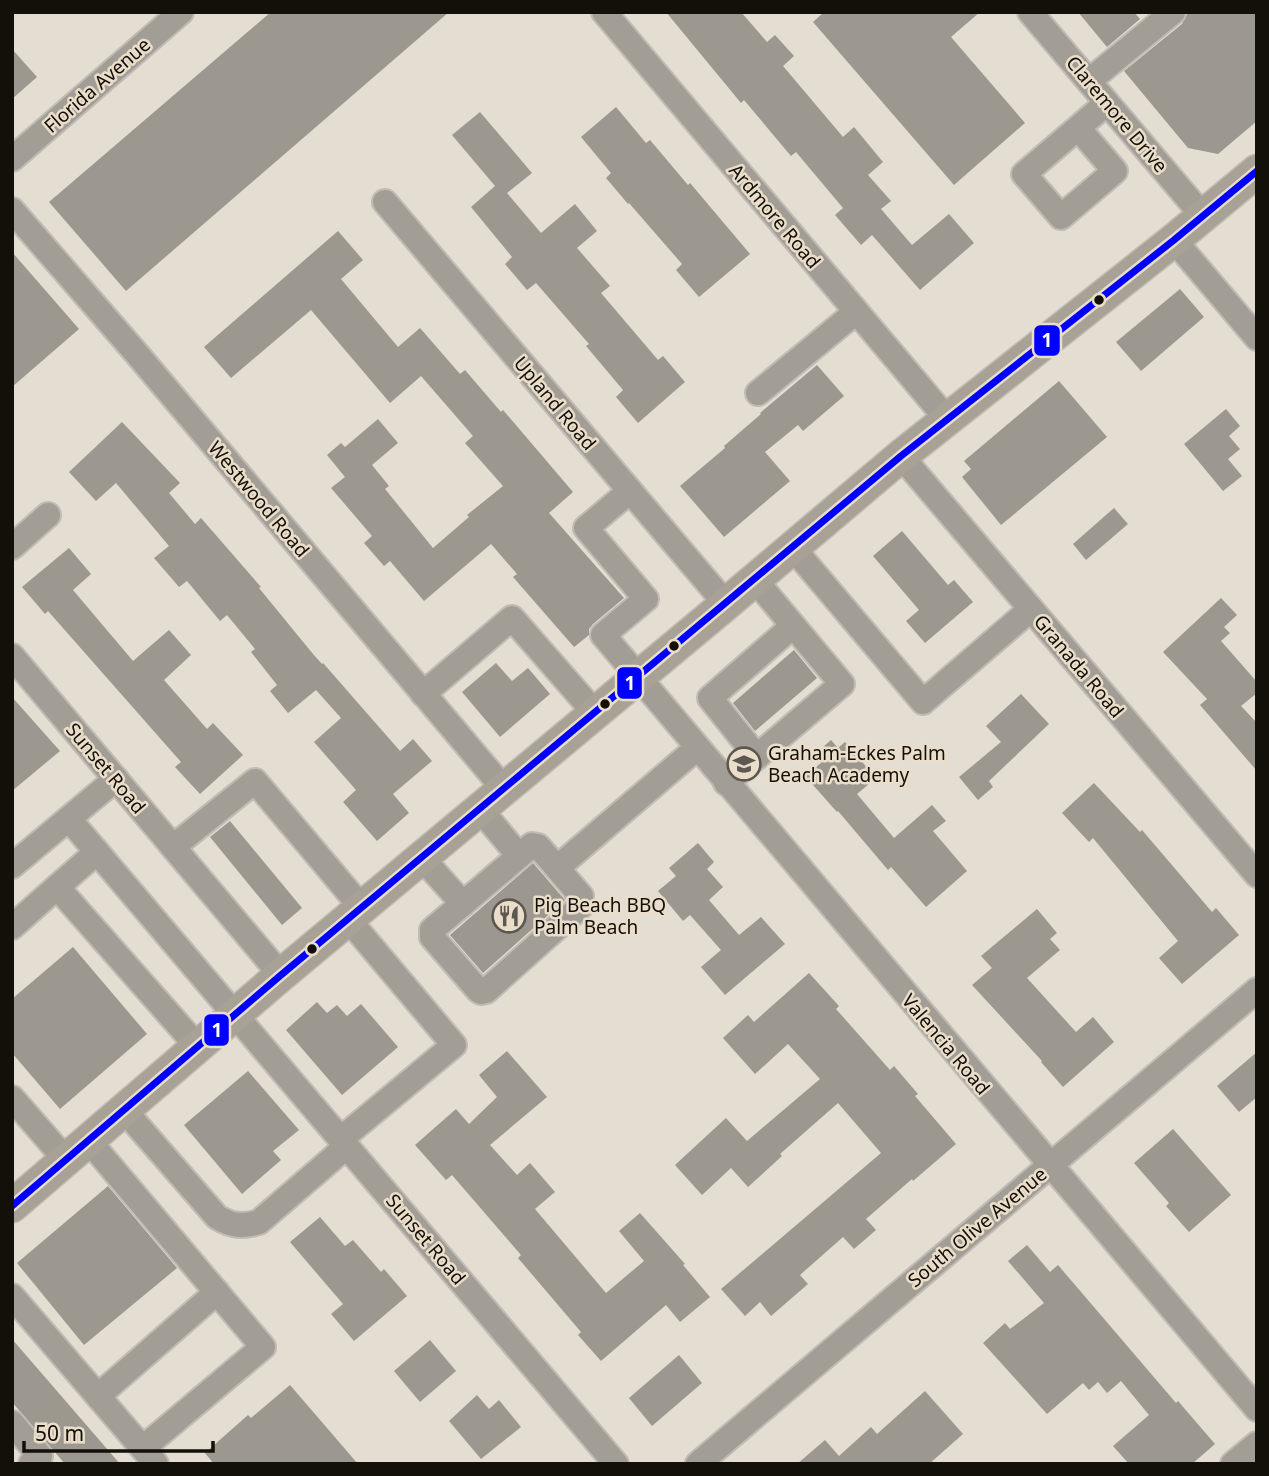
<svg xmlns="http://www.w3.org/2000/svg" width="1269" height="1476" font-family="'Noto Sans',sans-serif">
<rect width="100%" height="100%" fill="#e3ddd2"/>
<!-- building -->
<g fill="#9c988f">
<path d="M 271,12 L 449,12 L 126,291 L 49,202 Z"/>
<path d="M 666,12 L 741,12 L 767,42 L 775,35 L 794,56 L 783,66 L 843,137 L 854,127 L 883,162 L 868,175 L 891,201 L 881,209 L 912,245 L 949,214 L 974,243 L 920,290 L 872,235 L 861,245 L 835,215 L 843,208 L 796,152 L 791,156 L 744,100 L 741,103 Z"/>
<path d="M 824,12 L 980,12 L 951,37 L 1025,123 L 954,185 L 813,22 Z"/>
<path d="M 1078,12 L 1134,12 L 1140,19 L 1107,47 Z"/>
<path d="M 1257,12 L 1257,121 L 1218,154 L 1188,148 L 1124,71 L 1182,24 L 1188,12 Z"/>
<path d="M 12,49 L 37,77 L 12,99 Z"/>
<path d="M 616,107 L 646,143 L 650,140 L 688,185 L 690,183 L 750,254 L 699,297 L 676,270 L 682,264 L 629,203 L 628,204 L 606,178 L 611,173 L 581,137 Z"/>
<path d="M 480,112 L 532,173 L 507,193 L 541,233 L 575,204 L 597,231 L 577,248 L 610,286 L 601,293 L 658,360 L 663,356 L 685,382 L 638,423 L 616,397 L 623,390 L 586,346 L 589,344 L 536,283 L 527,290 L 505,264 L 512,257 L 471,207 L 495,186 L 452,135 Z"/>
<path d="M 338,231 L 363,260 L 341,279 L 398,347 L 420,328 L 460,374 L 465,370 L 501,412 L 503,410 L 573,492 L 549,513 L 624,598 L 593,624 L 589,629 L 589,635 L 574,647 L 513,577 L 517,574 L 491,544 L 424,601 L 390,561 L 384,566 L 364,543 L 372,536 L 331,488 L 345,477 L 327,455 L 341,443 L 345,447 L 378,419 L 398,443 L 372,465 L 389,486 L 385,489 L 433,548 L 469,517 L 467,515 L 503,486 L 465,443 L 473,436 L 421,376 L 390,403 L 311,310 L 231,378 L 204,347 Z"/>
<path d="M 12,252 L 79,329 L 12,387 Z"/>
<path d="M 1180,289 L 1204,317 L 1141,371 L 1116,342 Z"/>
<path d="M 817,365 L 844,396 L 803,431 L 798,425 L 765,452 L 790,481 L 724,537 L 680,486 L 725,448 L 724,446 L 761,414 L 760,413 Z"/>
<path d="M 1059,381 L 1107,437 L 1001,525 L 962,477 L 971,469 L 964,461 Z"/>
<path d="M 1226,409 L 1240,426 L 1229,436 L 1240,449 L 1228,459 L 1242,476 L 1223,491 L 1184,444 Z"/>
<path d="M 122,422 L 180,483 L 169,493 L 195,524 L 201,518 L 261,587 L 259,588 L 313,654 L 322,664 L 323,663 L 400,751 L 413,739 L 432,761 L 393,794 L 409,813 L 377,841 L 343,802 L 356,790 L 314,742 L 341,718 L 316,690 L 288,713 L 270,691 L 277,685 L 251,652 L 255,649 L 227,615 L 220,621 L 187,581 L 179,587 L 154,558 L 169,546 L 116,483 L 96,501 L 69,472 Z"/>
<path d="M 1114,508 L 1128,524 L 1086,560 L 1073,544 Z"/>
<path d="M 902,531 L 948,585 L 954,580 L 973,602 L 925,643 L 906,621 L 919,610 L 873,556 Z"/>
<path d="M 69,548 L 91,574 L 73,590 L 133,661 L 169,630 L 191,655 L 164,680 L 207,729 L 213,723 L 243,755 L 200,794 L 175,767 L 181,762 L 48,611 L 45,614 L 22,587 Z"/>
<path d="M 1221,598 L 1237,615 L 1224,627 L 1230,633 L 1221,641 L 1257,682 L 1257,693 L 1241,706 L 1257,723 L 1257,771 L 1200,705 L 1207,699 L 1163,652 Z"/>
<path d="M 794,650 L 817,678 L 755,731 L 733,703 Z"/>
<path d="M 496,663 L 512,681 L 528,668 L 550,694 L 500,737 L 462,692 Z"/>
<path d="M 1021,694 L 1049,724 L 989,781 L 993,787 L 978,800 L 959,777 L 1001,742 L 986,726 Z"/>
<path d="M 12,697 L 60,751 L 12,791 Z"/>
<path d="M 831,740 L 838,748 L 845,742 L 876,778 L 857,794 L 894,838 L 932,805 L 946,821 L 933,831 L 967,871 L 926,907 L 891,867 L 888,870 L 838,811 L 837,812 L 805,776 L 821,763 L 814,755 Z"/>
<path d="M 1094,783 L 1140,832 L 1142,830 L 1212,912 L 1216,908 L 1239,935 L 1182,984 L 1159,958 L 1178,941 L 1093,838 L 1089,842 L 1062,813 Z"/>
<path d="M 230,821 L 302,908 L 282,925 L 210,837 Z"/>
<path d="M 698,843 L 714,862 L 707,869 L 723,887 L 709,900 L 739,935 L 761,917 L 785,944 L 725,995 L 701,967 L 721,950 L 690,915 L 683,921 L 658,891 L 676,876 L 669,868 Z"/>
<path d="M 533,863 L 565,900 L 483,973 L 450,935 Z"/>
<path d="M 1037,909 L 1057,933 L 1050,939 L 1060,950 L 1027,978 L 1076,1032 L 1093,1017 L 1114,1042 L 1063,1087 L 1041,1062 L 1042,1061 L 972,985 L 992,968 L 981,956 Z"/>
<path d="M 73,947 L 147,1034 L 60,1109 L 12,1053 L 12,999 Z"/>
<path d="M 809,973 L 839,1006 L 836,1009 L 890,1070 L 894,1066 L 918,1094 L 915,1096 L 956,1144 L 913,1181 L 912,1179 L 866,1219 L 876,1230 L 854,1249 L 843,1237 L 800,1275 L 808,1284 L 771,1316 L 760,1302 L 745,1316 L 721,1289 L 881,1153 L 838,1103 L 780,1154 L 782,1156 L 748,1187 L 731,1168 L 702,1195 L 675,1165 L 726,1118 L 747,1141 L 820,1079 L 788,1044 L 755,1074 L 723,1038 L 748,1015 L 754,1022 Z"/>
<path d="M 317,1002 L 327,1013 L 337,1005 L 347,1016 L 361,1004 L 398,1047 L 342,1095 L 286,1030 Z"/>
<path d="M 507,1051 L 547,1097 L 490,1145 L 517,1175 L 530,1163 L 555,1192 L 535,1209 L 606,1293 L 644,1261 L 619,1231 L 640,1213 L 685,1264 L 683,1265 L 710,1297 L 680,1322 L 666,1305 L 601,1361 L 578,1335 L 581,1332 L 518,1258 L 521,1255 L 452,1175 L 446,1180 L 415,1145 L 456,1109 L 469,1124 L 497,1097 L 479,1075 Z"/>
<path d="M 1257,1052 L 1257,1097 L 1239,1112 L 1217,1086 Z"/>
<path d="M 248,1071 L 299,1130 L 273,1151 L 281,1160 L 242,1194 L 184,1125 Z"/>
<path d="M 1173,1129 L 1231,1195 L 1189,1232 L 1166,1206 L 1169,1203 L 1134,1163 Z"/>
<path d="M 108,1186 L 177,1268 L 84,1345 L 17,1263 Z"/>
<path d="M 320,1217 L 345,1246 L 353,1240 L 381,1272 L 384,1269 L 407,1296 L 354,1341 L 331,1314 L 343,1304 L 290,1242 Z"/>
<path d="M 1027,1245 L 1050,1272 L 1058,1265 L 1176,1403 L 1178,1401 L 1215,1444 L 1192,1464 L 1129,1464 L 1113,1446 L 1149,1415 L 1121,1381 L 1107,1393 L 1098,1382 L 1089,1390 L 1083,1383 L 1047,1414 L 983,1343 L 1005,1323 L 1010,1329 L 1044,1303 L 1008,1261 Z"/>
<path d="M 12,1339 L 120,1464 L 65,1464 L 12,1402 Z"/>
<path d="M 430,1340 L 456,1371 L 420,1402 L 394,1371 Z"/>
<path d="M 679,1355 L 702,1383 L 652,1426 L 629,1398 Z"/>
<path d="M 290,1385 L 358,1464 L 214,1464 L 205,1453 L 248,1415 L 251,1418 Z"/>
<path d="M 925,1391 L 963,1434 L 929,1464 L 797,1464 L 825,1440 L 839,1456 L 871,1427 L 877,1434 Z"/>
<path d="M 477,1395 L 489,1409 L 499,1400 L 521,1427 L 481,1459 L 449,1421 Z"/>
</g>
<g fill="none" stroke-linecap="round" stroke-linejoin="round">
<defs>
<g id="minor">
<path d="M 604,12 L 947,419"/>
<path d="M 1030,12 L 1203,216"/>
<path d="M 1089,81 L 1173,12"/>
<path d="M 1078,128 L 1115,171 L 1061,217 L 1024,174 L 1107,103"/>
<path d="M 12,159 L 181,12"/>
<path d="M 385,202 L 726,604"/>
<path d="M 12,210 L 137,354 L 504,789"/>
<path d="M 1174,240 L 1257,338"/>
<path d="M 758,393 L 856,312"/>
<path d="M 901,456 L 1257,875"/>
<path d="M 630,491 L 586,528 L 646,599 L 603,635 L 1257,1409"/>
<path d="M 12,547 L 48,515"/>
<path d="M 793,548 L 923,702 L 1031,609"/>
<path d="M 12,656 L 281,975"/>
<path d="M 423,694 L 512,618 L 595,713"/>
<path d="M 757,757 L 710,698 L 793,626"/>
<path d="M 726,783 L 842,684 L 755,580"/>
<path d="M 480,809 L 519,856"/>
<path d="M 69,819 L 616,1464"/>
<path d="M 173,847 L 255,781 L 362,908"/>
<path d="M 422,858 L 463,904"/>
<path d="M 12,866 L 116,779"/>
<path d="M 557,868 L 581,896 L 580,907 L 486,991 L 481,992 L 478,990 L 432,937 L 432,930 L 532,845 L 538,846 L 557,868 L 697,748"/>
<path d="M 57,887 L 97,852"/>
<path d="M 12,927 L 57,887 L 198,1047"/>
<path d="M 12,1098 L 66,1160"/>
<path d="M 124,1110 L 217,1217 C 232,1226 243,1227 259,1222 L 347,1146"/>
<path d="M 341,1139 L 454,1045 L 348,919"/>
<path d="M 89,1141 L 263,1347 L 143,1448"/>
<path d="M 12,1296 L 156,1464"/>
<path d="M 98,1396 L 217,1292"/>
<path d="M 12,1423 L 40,1456 L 31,1464"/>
<path d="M 698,1464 L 1257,990"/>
<path d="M 1233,1464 L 1257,1444"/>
</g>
<path id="major" d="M 12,1206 L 281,975 L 726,604 L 901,456 L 1174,240 L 1257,171"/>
</defs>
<!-- minor casing -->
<use href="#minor" stroke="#c0bbb4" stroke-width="28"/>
<!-- major casing -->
<use href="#major" stroke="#c0bbb4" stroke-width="35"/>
<!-- minor -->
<use href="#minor" stroke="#a29e96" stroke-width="24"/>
<!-- major -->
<use href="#major" stroke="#a7a196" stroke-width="32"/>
<defs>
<path id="bus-1" d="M 12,1206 L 281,975 L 901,456 L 1174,240 L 1257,171"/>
</defs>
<!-- bus-1 casing -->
<use href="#bus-1" stroke="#eadecb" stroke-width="12"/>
<!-- bus-1 -->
<use href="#bus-1" stroke="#00f" stroke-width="7"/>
</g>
<!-- icons -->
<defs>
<symbol id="school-ring" viewBox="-11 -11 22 22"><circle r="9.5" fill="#eadecb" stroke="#5c574f" stroke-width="1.5"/><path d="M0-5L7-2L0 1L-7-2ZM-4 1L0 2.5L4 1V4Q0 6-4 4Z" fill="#5c574f"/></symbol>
<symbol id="restaurant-ring" viewBox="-11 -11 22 22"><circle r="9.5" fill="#eadecb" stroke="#5c574f" stroke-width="1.5"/><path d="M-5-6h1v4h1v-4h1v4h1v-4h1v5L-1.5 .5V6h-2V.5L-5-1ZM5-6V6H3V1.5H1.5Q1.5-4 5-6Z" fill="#5c574f"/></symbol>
</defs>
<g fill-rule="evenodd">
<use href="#school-ring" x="725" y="745" width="38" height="38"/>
<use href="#restaurant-ring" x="490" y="897" width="38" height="38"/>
</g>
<!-- markers -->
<g fill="#130f09" stroke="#eadecb" stroke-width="2.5">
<circle cx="1099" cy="300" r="6"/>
<circle cx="674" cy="646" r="6"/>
<circle cx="605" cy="704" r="6"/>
<circle cx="312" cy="949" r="6"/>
</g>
<g text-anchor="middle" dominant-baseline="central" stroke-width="5" stroke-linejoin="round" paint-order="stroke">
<!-- street labels -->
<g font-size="19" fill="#130f09" stroke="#eadecb">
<text transform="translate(97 85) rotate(-41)">Florida Avenue</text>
<text transform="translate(1117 114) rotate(50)">Claremore Drive</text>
<text transform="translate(775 216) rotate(50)">Ardmore Road</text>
<text transform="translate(555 403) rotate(50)">Upland Road</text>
<text transform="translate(259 499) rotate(50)">Westwood Road</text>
<text transform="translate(1079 666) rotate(50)">Granada Road</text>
<text transform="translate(106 768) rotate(50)">Sunset Road</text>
<text transform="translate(946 1044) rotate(50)">Valencia Road</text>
<text transform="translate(977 1227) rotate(-40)">South Olive Avenue</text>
<text transform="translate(426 1239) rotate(50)">Sunset Road</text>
</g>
<!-- poi labels -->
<g font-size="19" fill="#130f09" stroke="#eadecb" text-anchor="start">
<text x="768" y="753">Graham-Eckes Palm<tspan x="768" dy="22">Beach Academy</tspan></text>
<text x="534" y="905">Pig Beach BBQ<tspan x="534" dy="22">Palm Beach</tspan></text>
</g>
</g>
<g stroke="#eadecb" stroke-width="2.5">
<rect x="1033" y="324" width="28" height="33" rx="7" fill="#00f"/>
<rect x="616" y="666" width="27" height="34" rx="7" fill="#00f"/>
<rect x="203" y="1013" width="27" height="34" rx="7" fill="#00f"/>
</g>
<g font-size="19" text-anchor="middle" font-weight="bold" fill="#fff">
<text x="1047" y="347">1</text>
<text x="630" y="690">1</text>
<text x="217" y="1037">1</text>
</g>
<!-- border -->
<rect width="1269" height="1476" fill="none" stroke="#130f09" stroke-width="28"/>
<!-- scale -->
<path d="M24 1441v10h189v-10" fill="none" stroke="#130f09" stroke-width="3.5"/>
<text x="35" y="1441" font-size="21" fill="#130f09" stroke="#eadecb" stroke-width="5" paint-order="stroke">50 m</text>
</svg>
